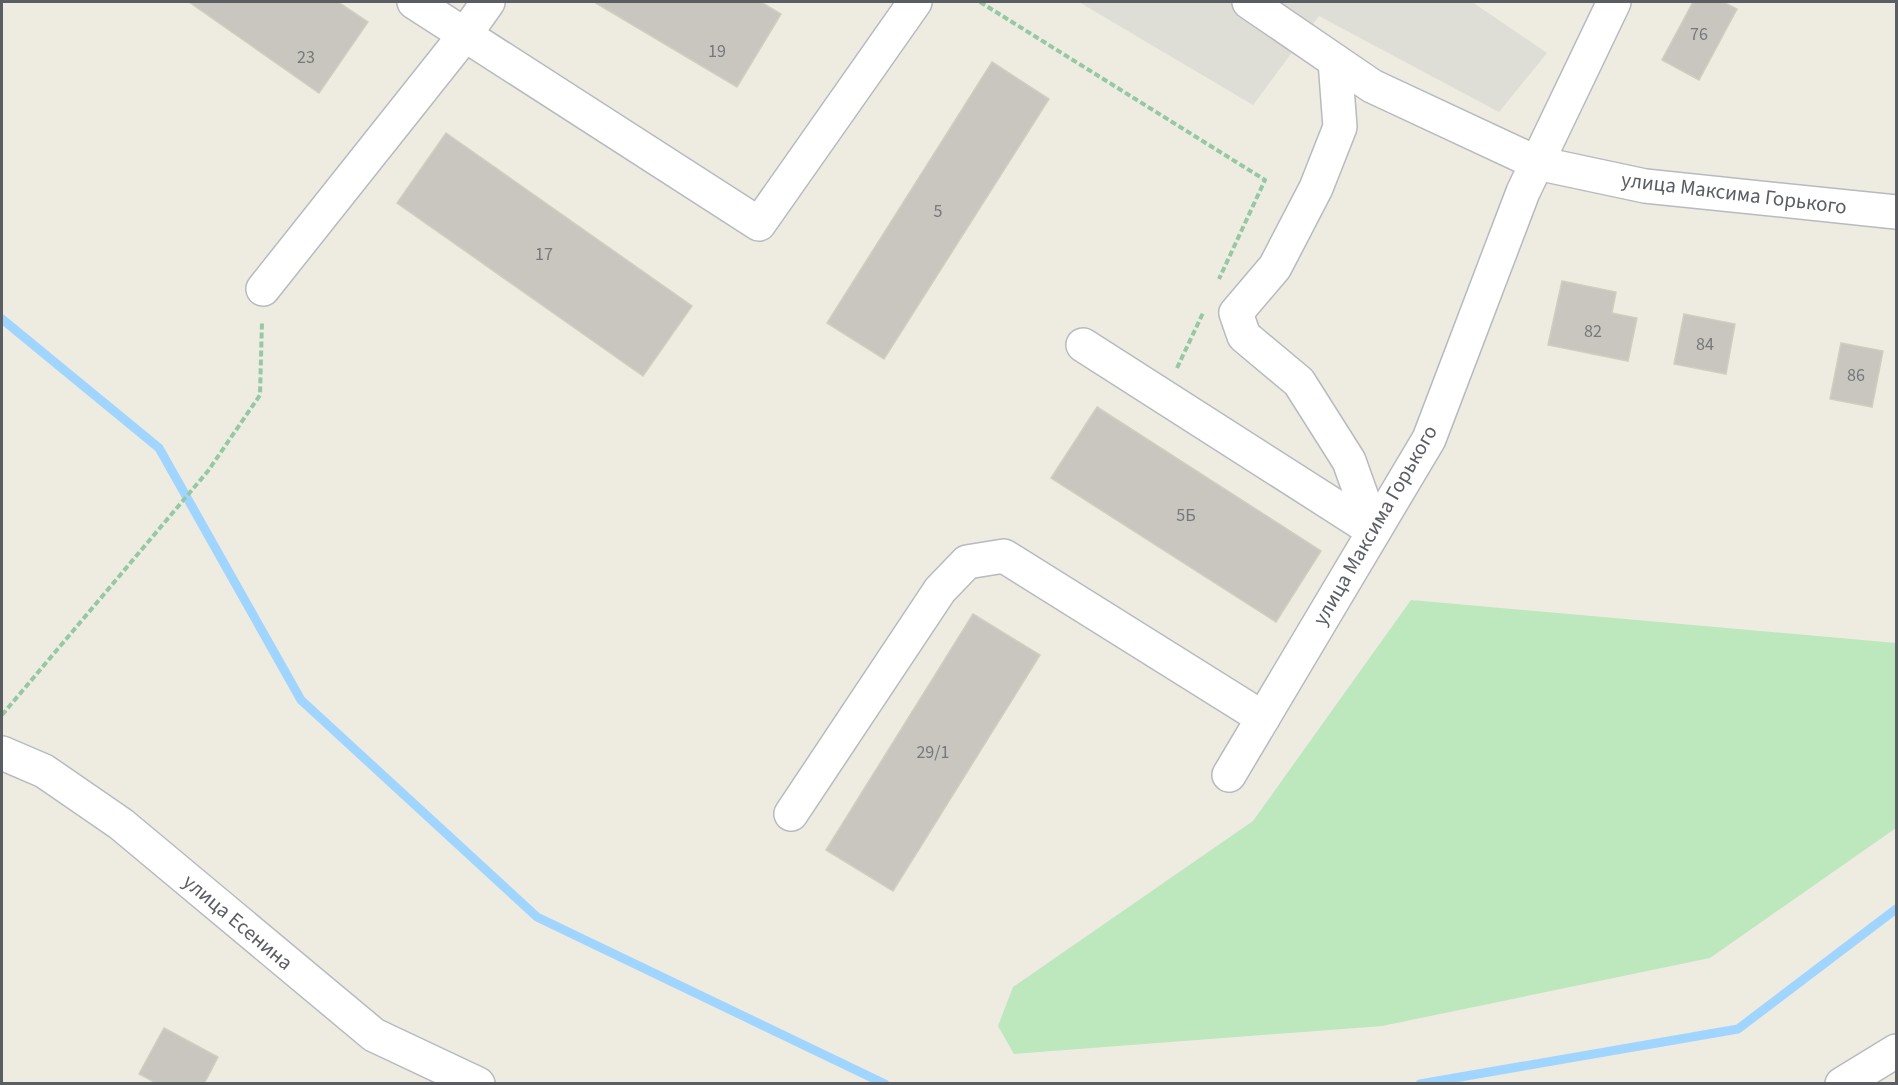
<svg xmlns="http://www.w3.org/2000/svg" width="1898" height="1085" font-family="'Source Sans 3',sans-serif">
<rect width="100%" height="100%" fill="#eeebe1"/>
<!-- industrial -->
<path fill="#deddd6" d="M 1079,2 L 1472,2 L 1547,53 L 1499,112 L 1319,16 L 1253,105 Z"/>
<!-- green -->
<path fill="#bde7bd" d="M 1411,600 L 1896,643 L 1896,828 L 1710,958 L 1382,1026 L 1014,1054 L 998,1026 L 1013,987 L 1253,821 Z"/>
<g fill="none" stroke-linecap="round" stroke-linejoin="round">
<!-- stream -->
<g stroke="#a0d5ff" stroke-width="9">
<path d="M 2,319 L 159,448 L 301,700 L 537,917 L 885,1084"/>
<path d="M 1420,1084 L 1738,1029 L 1896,909"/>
</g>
</g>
<!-- building -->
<g fill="#c9c6bf" stroke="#d2cdc0" stroke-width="1.5">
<path d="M 189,2 L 338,2 L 368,22 L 319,93 Z"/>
<path d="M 594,2 L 761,2 L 781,14 L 737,87 Z"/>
<path d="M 1693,2 L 1723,2 L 1737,9 L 1699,80 L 1662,60 Z"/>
<path d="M 992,62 L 1049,99 L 884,359 L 827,323 Z"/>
<path d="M 446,133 L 692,306 L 643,376 L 397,203 Z"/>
<path d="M 1562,281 L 1616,292 L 1612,313 L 1637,318 L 1628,361 L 1548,345 Z"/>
<path d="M 1684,314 L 1735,324 L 1726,374 L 1674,364 Z"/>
<path d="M 1841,343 L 1883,351 L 1872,407 L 1830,399 Z"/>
<path d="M 1097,407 L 1321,551 L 1276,622 L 1051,478 Z"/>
<path d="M 973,614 L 1040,655 L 893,891 L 826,850 Z"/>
<path d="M 164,1028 L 218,1057 L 204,1084 L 158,1084 L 139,1074 Z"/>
</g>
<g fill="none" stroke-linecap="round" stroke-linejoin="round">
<defs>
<g id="minor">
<path d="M 414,2 L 759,224 L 915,2"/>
<path d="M 1249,2 L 1372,86 L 1537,163 L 1645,186 L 1896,212"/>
<path d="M 1335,61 L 1340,127 L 1316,188 L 1275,267 L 1236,313 L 1244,336 L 1299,382 L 1349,461 L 1374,531"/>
<path d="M 263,289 L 464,36 L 488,2"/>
<path d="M 1083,345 L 1374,531"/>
<path d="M 2,753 L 44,771 L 121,824 L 374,1035 L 478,1084"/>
<path d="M 1229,775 L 1429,439 L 1523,192 L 1614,2"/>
<path d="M 791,814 L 940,590 L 967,562 L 1004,556 L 1263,718"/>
<path d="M 1842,1084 L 1896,1051"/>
</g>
</defs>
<!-- minor casing -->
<use href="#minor" stroke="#b7babf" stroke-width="36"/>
<!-- path -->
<g stroke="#95c8a4" stroke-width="4" stroke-dasharray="6 3" stroke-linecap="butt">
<path d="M 980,2 L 1265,180 L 1219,279"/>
<path d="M 1177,368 L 1203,313"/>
<path d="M 2,715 L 208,471 L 260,395 L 262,321"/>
</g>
<!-- minor -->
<use href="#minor" stroke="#fff" stroke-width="33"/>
</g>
<g text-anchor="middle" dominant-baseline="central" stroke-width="4.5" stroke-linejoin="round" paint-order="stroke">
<!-- number labels -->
<g font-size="18" fill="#76787a">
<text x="1699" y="34">76</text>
<text x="717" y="51">19</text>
<text x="306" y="57">23</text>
<text x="938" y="211">5</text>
<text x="544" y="254">17</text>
<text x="1593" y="331">82</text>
<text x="1705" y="344">84</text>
<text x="1856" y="375">86</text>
<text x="1186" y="515">5Б</text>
<text x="933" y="752">29/1</text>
</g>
<!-- street labels -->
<g font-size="21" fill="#5a5e63" stroke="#fff">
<text transform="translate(1734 193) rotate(7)">улица Максима Горького</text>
<text transform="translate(1375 525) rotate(-60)">улица Максима Горького</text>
<text transform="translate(238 922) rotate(40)">улица Есенина</text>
</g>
</g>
<!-- border -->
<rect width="1898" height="1085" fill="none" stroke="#5a5e63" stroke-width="6"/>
</svg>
